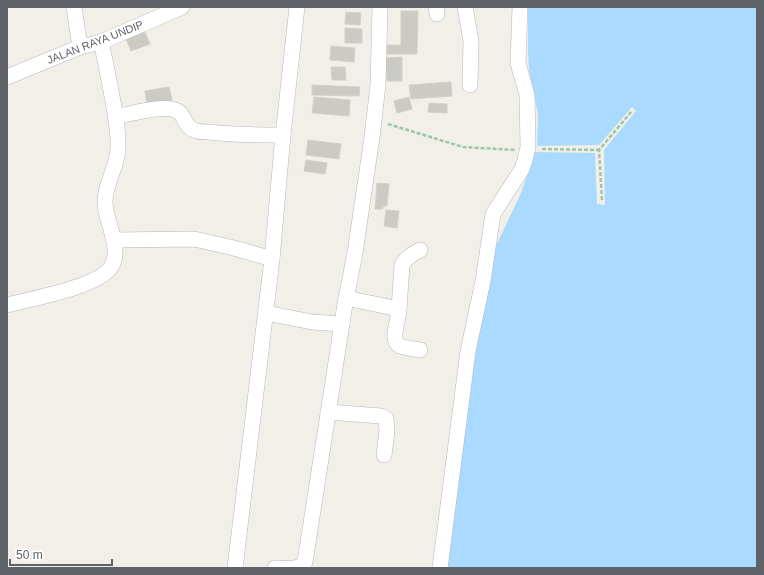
<svg xmlns="http://www.w3.org/2000/svg" width="764" height="575" font-family="Arial,sans-serif">
<rect width="100%" height="100%" fill="#f1efe8"/>
<!-- water -->
<path fill="#aadaff" d="M 528,7 L 757,7 L 757,568 L 446,568 L 466,419 L 484,298 L 494,250 L 521,193 L 537,146 L 538,115 L 529,69 L 528,50 Z"/>
<!-- pier -->
<path fill="#f1efe8" d="M 632,107 L 636,111 L 604,150 L 605,205 L 597,204 L 595,153 L 533,152 L 535,146 L 599,145 Z"/>
<!-- building -->
<g fill="#cccac5" stroke="#d6d1c6">
<path d="M 401,11 L 418,11 L 417,54 L 387,54 L 387,45 L 401,45 Z"/>
<path d="M 346,12 L 361,13 L 360,25 L 345,24 Z"/>
<path d="M 345,28 L 362,29 L 362,43 L 345,43 Z"/>
<path d="M 145,32 L 150,44 L 131,51 L 126,39 Z"/>
<path d="M 331,46 L 355,48 L 354,62 L 330,60 Z"/>
<path d="M 402,57 L 402,81 L 387,81 L 386,58 Z"/>
<path d="M 331,67 L 345,67 L 346,80 L 332,80 Z"/>
<path d="M 451,82 L 452,96 L 411,99 L 409,85 Z"/>
<path d="M 312,85 L 360,87 L 359,96 L 312,95 Z"/>
<path d="M 169,87 L 172,100 L 147,105 L 145,91 Z"/>
<path d="M 314,97 L 350,100 L 349,116 L 312,113 Z"/>
<path d="M 409,97 L 412,109 L 397,113 L 394,101 Z"/>
<path d="M 429,103 L 447,104 L 447,113 L 428,112 Z"/>
<path d="M 308,140 L 341,144 L 339,159 L 306,155 Z"/>
<path d="M 306,160 L 327,163 L 325,174 L 304,171 Z"/>
<path d="M 377,183 L 389,184 L 387,206 L 383,206 L 383,209 L 375,209 Z"/>
<path d="M 386,210 L 399,211 L 397,228 L 384,226 Z"/>
</g>
<g fill="none" stroke-linecap="round" stroke-linejoin="round">
<defs>
<g id="minor">
<path d="M 74,7 L 80,47"/>
<path d="M 436,7 L 437,14"/>
<path d="M 465,7 L 471,41 L 470,85"/>
<path d="M 7,77 L 80,47 L 101,42 L 182,7"/>
<path d="M 116,117 C 129,114 167,103 179,112 C 185,117 185,127 194,130 C 198,132 205,132 209,132 C 233,135 259,135 283,135"/>
<path d="M 114,240 L 194,239 L 234,248 L 272,259"/>
<path d="M 346,298 L 399,309 C 399,320 389,340 400,346 C 406,348 414,349 420,350"/>
<path d="M 7,305 C 31,299 98,287 111,267 C 123,248 105,222 105,202 C 105,183 117,168 118,149 C 119,135 116,121 114,107 C 110,85 106,63 101,42"/>
<path d="M 399,309 L 402,265 C 406,257 413,254 420,250"/>
<path d="M 266,313 L 312,322 L 342,324"/>
<path d="M 328,412 L 381,416 L 386,419 L 387,431 L 384,455"/>
<path d="M 235,568 L 272,259 L 283,135 L 297,7"/>
<path d="M 275,568 C 284,568 300,571 305,562 L 345,304 L 355,253 L 372,137 L 378,85 L 380,7"/>
<path d="M 440,568 L 468,351 L 483,281 L 493,214 L 522,169 L 525,160 L 528,147 L 527,95 L 518,63 L 520,7"/>
</g>
</defs>
<!-- minor casing -->
<use href="#minor" stroke="#b5b8bc" stroke-width="16"/>
<!-- path -->
<g stroke="#9cc7a9" stroke-width="2.5" stroke-dasharray="4 2" stroke-linecap="butt">
<path d="M 388,124 L 463,147 L 515,150"/>
<path d="M 542,149 L 599,150"/>
<path d="M 602,200 L 599,150 L 632,111"/>
</g>
<!-- minor -->
<use href="#minor" stroke="#fff" stroke-width="15"/>
</g>
<g text-anchor="middle" dominant-baseline="central" stroke-width="4" stroke-linejoin="round" paint-order="stroke">
<!-- street labels -->
<g font-size="11" fill="#5f6368" stroke="#fff">
<text transform="translate(95 42) rotate(-21)">JALAN RAYA UNDIP</text>
</g>
</g>
<!-- border -->
<rect width="764" height="575" fill="none" stroke="#5f6368" stroke-width="16"/>
<!-- scale -->
<path d="M10 559v6h102v-6" fill="none" stroke="#5f6368" stroke-width="2"/>
<text x="16" y="559" font-size="12" fill="#5f6368" stroke="#ffffff" stroke-width="3" paint-order="stroke">50 m</text>
</svg>
